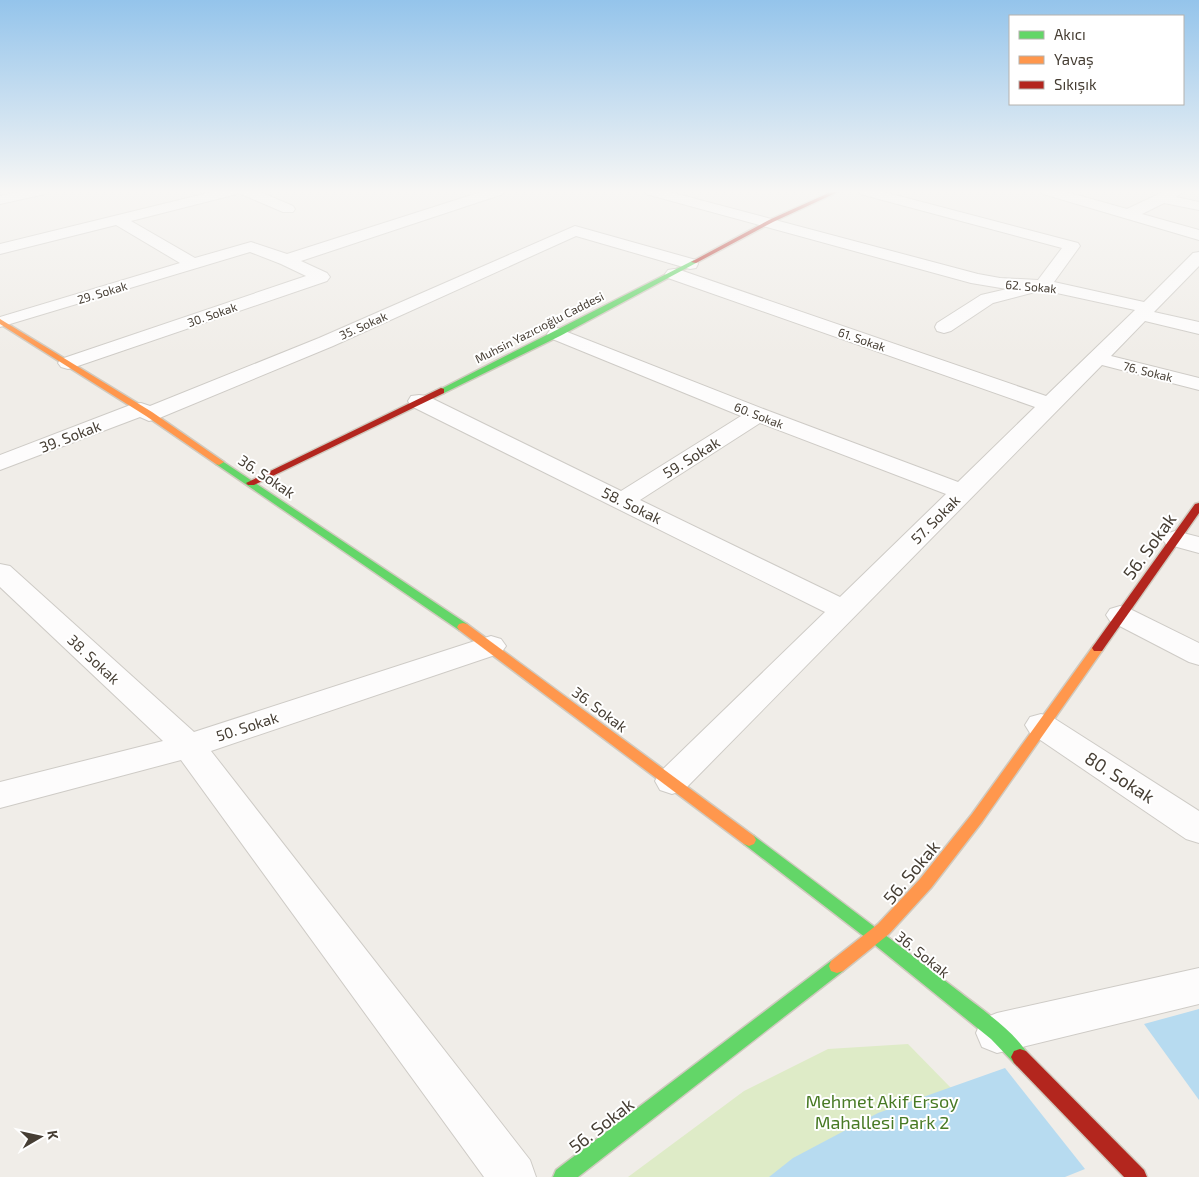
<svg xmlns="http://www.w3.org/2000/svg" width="1199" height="1177" font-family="'Exo 2',sans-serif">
<rect width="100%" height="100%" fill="#f0ede8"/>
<!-- green -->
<path fill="#deebc7" d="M 908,1044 L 1038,1177 L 628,1177 L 744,1091 L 828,1049 Z"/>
<!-- water -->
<g fill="#b7dbf0">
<path d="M 1199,1009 L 1199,1100 L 1144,1024 Z"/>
<path d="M 1005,1068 L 1085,1169 L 1065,1177 L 769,1177 L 793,1158 L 878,1113 Z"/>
</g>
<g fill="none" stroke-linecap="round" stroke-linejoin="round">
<defs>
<g id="street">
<path d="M 22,191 L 47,191 L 45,194 L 0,204 L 0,196 Z"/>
<path d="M 216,191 L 258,191 L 293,206 L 295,209 L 293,212 L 283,212 L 241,194 L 239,191 L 237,194 L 131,221 L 195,258 L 251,242 L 287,254 L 484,191 L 505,191 L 503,194 L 301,261 L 327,273 L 330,277 L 327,281 L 75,367 L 68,369 L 61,367 L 58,363 L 61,359 L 306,276 L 281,264 L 250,252 L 0,327 L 0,317 L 180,263 L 116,225 L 0,254 L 0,244 Z"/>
<path d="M 644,191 L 666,191 L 978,274 L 1000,278 L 1038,280 L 1062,248 L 860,194 L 858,191 L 880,191 L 1078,243 L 1080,246 L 1054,282 L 1144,302 L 1193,253 L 1199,252 L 1199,266 L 1154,312 L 1199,322 L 1199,334 L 1145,321 L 1111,356 L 1199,378 L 1199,390 L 1102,365 L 684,790 L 672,794 L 660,790 L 655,781 L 660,772 L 825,612 L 411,406 L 408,401 L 411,396 L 419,395 L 427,396 L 621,491 L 741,416 L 550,338 L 547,334 L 550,330 L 557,328 L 766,410 L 958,482 L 1035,407 L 668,278 L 665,274 L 668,270 L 674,269 L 680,270 L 1046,396 L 1135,310 L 1043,290 L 993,303 L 951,331 L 944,333 L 937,331 L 935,327 L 937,323 L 981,295 L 1007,289 L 971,283 L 646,194 ZM 760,423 L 946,494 L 840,597 L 640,500 Z"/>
<path d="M 1041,191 L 1063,191 L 1127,209 L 1165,191 L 1183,191 L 1176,197 L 1199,202 L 1199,210 L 1164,203 L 1142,214 L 1199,230 L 1199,240 L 1043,194 Z"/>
<path d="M 575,226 L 696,260 L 698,264 L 696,268 L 690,269 L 576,236 L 333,346 L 157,419 L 149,421 L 140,417 L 0,470 L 0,455 L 133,404 L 141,403 L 150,406 L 319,338 Z"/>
<path d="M 1175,531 L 1199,537 L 1199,553 L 1166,544 L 1162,539 L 1166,534 Z"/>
<path d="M 0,564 L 10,566 L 194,732 L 481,639 L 491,636 L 501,639 L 506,646 L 501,653 L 211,751 L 530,1160 L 536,1177 L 484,1177 L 181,760 L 0,808 L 0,782 L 163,741 L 0,587 Z"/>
<path d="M 1120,606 L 1130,609 L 1199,643 L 1199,665 L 1189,662 L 1110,621 L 1106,615 L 1110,609 Z"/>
<path d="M 1041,714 L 1052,717 L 1199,811 L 1199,843 L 1186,839 L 1030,733 L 1025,725 L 1030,717 Z"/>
<path d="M 1199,968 L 1199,1004 L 997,1053 L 982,1047 L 976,1033 L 982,1019 L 997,1013 Z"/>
</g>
<g id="fast">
<path d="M 694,260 L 697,262 L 696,263 L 560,336 L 444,393 L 438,393 L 437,391 Z"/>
<path d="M 219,459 L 467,624 L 469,627 L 467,630 L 459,630 L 216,464 L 216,460 Z"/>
<path d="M 749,834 L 754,836 C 822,887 890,938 957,990 C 977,1006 1019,1034 1029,1057 L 1026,1063 L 1020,1065 L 1014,1063 L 991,1039 L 870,941 L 744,844 L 742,840 L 744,836 Z"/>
<path d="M 837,959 L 843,961 L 845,966 L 843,971 L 578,1177 L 553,1177 L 556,1170 L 831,961 Z"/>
</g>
<g id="slow">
<path d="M 0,319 L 152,412 L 224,462 L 219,465 L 216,464 L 146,416 L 0,324 Z"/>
<path d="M 463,623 L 467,624 L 754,836 L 756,840 L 754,844 L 749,846 L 744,844 L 459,630 L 457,627 L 459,624 Z"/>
<path d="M 1098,644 L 1104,648 L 1102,651 L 982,822 L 931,888 L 889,934 L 843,971 L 837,973 L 831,971 L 829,966 L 831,961 L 878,924 L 920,879 L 972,814 L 1094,645 Z"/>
</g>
<g id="jam">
<path d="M 833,191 L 840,191 L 773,222 L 696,263 L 691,262 L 769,220 Z"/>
<path d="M 441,388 L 444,389 L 444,393 L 254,485 L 248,485 L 246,483 Z"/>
<path d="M 1199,503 L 1199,513 L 1102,651 L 1094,651 L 1092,648 L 1094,645 L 1195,504 Z"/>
<path d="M 1020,1049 L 1026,1051 L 1144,1170 L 1147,1177 L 1124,1177 L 1014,1063 L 1011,1057 L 1014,1051 Z"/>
</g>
</defs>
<!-- street casing -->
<use href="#street" stroke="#cecbc6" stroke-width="2"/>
<!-- fast casing -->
<use href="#fast" stroke="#d0cabf" stroke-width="3"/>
<!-- slow casing -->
<use href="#slow" stroke="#d0cabf" stroke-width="3"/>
<!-- jam casing -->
<use href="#jam" stroke="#d0cabf" stroke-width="3"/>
<!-- street -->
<use href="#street" fill="#fdfcfc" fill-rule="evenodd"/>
<!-- fast -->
<use href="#fast" fill="#63d668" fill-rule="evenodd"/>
<!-- slow -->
<use href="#slow" fill="#ff974d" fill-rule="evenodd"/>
<!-- jam -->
<use href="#jam" fill="#b3261e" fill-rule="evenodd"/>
</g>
<!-- sky -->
<linearGradient id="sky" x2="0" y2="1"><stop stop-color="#94c4eb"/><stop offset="0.54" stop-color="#f8f7f5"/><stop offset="1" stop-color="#f8f7f5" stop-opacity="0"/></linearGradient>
<rect width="1199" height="355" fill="url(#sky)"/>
<g text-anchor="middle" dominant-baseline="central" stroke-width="4" stroke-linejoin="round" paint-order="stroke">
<!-- far-street labels -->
<g font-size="12" fill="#463e34" stroke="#fff">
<text transform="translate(1031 286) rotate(5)">62. Sokak</text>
<text transform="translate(102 292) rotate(-17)">29. Sokak</text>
<text transform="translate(212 314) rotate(-19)">30. Sokak</text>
<text transform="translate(363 325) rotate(-24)">35. Sokak</text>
<text transform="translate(539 327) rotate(-27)">Muhsin Yazıcıoğlu Caddesi</text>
<text transform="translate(862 339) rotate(19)">61. Sokak</text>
<text transform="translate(1148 371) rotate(14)">76. Sokak</text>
<text transform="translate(759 415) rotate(21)">60. Sokak</text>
</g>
<!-- street labels -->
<g font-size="15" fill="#463e34" stroke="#fff">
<text transform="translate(70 436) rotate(-21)">39. Sokak</text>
<text transform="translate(691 457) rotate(-32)">59. Sokak</text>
<text transform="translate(267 476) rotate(34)">36. Sokak</text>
<text transform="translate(632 505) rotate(26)">58. Sokak</text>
<text transform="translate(935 519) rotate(-45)">57. Sokak</text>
<text transform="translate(94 659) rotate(43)">38. Sokak</text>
<text transform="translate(600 709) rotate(37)">36. Sokak</text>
<text transform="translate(247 726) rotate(-18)">50. Sokak</text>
<text transform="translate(923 954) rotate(39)">36. Sokak</text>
</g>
<!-- near-street labels -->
<g font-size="18" fill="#463e34" stroke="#fff">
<text transform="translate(1149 546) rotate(-54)">56. Sokak</text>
<text transform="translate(1120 777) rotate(33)">80. Sokak</text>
<text transform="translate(911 872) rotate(-50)">56. Sokak</text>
<text transform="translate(601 1125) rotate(-38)">56. Sokak</text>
</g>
<!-- near-park labels -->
<g font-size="18" fill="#487a25" stroke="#fff">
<text x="882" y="1101">Mehmet Akif Ersoy<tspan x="882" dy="21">Mahallesi Park 2</tspan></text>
</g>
</g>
<!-- legend -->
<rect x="1009" y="15" width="175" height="90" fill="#ffffff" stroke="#b5b2ae"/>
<rect x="1019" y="31" width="25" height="8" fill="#63d668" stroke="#b5b2ae"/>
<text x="1054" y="40" font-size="15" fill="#463e34">Akıcı</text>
<rect x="1019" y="56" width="25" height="8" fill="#ff974d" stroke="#b5b2ae"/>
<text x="1054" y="65" font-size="15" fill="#463e34">Yavaş</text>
<rect x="1019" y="81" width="25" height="8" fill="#b3261e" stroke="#b5b2ae"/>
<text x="1054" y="90" font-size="15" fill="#463e34">Sıkışık</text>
<!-- north arrow -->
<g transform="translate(40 1137) rotate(81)" stroke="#ffffff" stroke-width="4" paint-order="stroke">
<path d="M0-4L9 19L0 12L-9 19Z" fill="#463e34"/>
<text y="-8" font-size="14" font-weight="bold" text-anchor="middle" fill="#463e34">K</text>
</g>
</svg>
